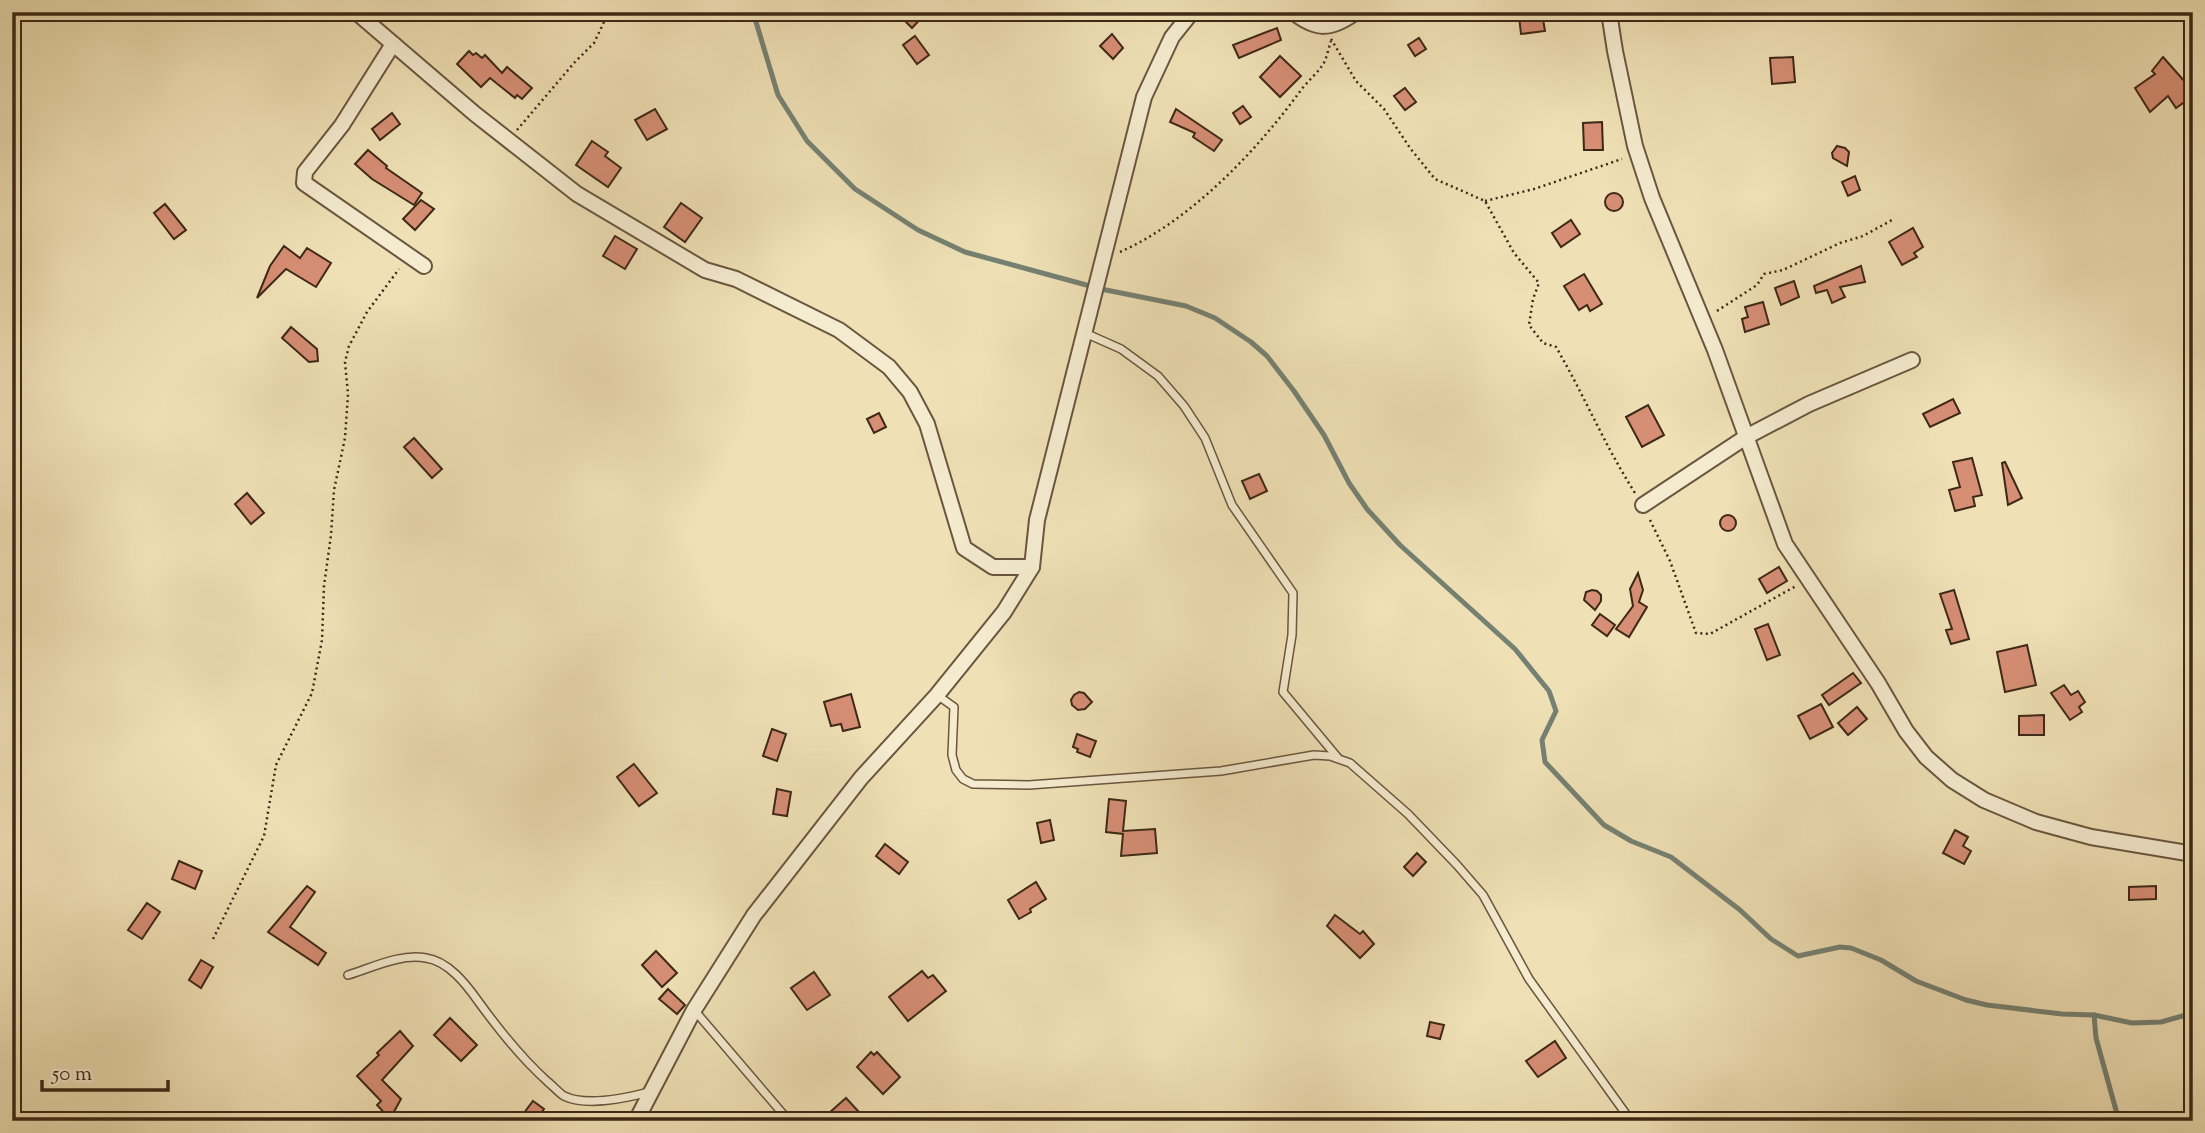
<svg xmlns="http://www.w3.org/2000/svg" width="2205" height="1133" font-family="'Sorts Mill Goudy',serif">
<rect width="100%" height="100%" fill="#efe0b5"/>
<filter id="stains"><feTurbulence type="fractalNoise" baseFrequency=".00286" numOctaves="4"/><feColorMatrix values="0 0 0 0 .2 0 0 0 0 .09 0 0 0 0 .02 0 0 0 .5 -.17"/></filter>
<radialGradient id="worn" r=".72"><stop offset=".6" stop-color="#630" stop-opacity="0"/><stop offset="1" stop-color="#630" stop-opacity=".3"/></radialGradient>
<g fill="none" stroke-linecap="round" stroke-linejoin="round">
<!-- stream -->
<g stroke="#758172" stroke-width="5">
<path d="M 753,12 L 778,95 L 807,141 L 855,189 L 918,230 L 965,252 L 1101,289 L 1186,306 L 1215,318 L 1251,342 L 1267,356 L 1294,391 L 1324,435 L 1349,483 L 1367,509 L 1400,545 L 1515,649 L 1549,691 L 1556,711 L 1542,740 L 1545,762 L 1604,825 L 1631,841 L 1671,857 L 1740,910 L 1771,939 L 1798,956 L 1840,947 L 1851,948 L 1881,960 L 1916,981 L 1966,1000 L 1987,1005 L 2062,1014 L 2094,1015 L 2132,1023 L 2161,1022 L 2193,1013"/>
<path d="M 2094,1015 L 2096,1038 L 2119,1121"/>
</g>
</g>
<!-- building -->
<g fill="#d68e75" stroke="#3e2816" stroke-width="2">
<path d="M 896,12 L 927,12 L 912,28 Z"/>
<path d="M 1542,13 L 1545,31 L 1521,34 L 1519,16 Z"/>
<path d="M 1277,28 L 1281,40 L 1239,58 L 1233,45 Z"/>
<path d="M 1112,34 L 1123,48 L 1113,59 L 1100,46 Z"/>
<path d="M 915,36 L 929,55 L 917,64 L 903,45 Z"/>
<path d="M 1419,38 L 1426,49 L 1415,56 L 1408,45 Z"/>
<path d="M 469,51 L 473,55 L 476,53 L 482,58 L 485,55 L 502,73 L 507,67 L 532,88 L 522,99 L 517,95 L 515,98 L 490,78 L 481,87 L 457,64 Z"/>
<path d="M 1280,56 L 1301,76 L 1280,97 L 1260,77 Z"/>
<path d="M 1793,57 L 1795,82 L 1772,84 L 1770,58 Z"/>
<path d="M 2163,57 L 2193,91 L 2193,96 L 2176,108 L 2168,96 L 2150,112 L 2135,88 L 2155,74 L 2152,71 Z"/>
<path d="M 1405,88 L 1416,102 L 1405,110 L 1394,96 Z"/>
<path d="M 1243,106 L 1251,117 L 1240,124 L 1233,113 Z"/>
<path d="M 655,109 L 667,129 L 647,140 L 635,120 Z"/>
<path d="M 1176,109 L 1222,140 L 1214,151 L 1193,137 L 1195,133 L 1170,122 Z"/>
<path d="M 392,113 L 400,124 L 380,140 L 372,129 Z"/>
<path d="M 1602,122 L 1603,150 L 1584,150 L 1583,123 Z"/>
<path d="M 592,141 L 608,152 L 605,156 L 621,168 L 608,187 L 576,165 Z"/>
<path d="M 1837,146 L 1845,148 L 1849,152 L 1847,166 L 1833,158 L 1832,153 Z"/>
<path d="M 368,150 L 387,166 L 386,168 L 422,193 L 414,205 L 372,179 L 355,164 Z"/>
<path d="M 1855,176 L 1860,190 L 1848,196 L 1842,182 Z"/>
<circle cx="1614" cy="202" r="9"/>
<path d="M 421,200 L 434,209 L 415,230 L 403,219 Z"/>
<path d="M 681,203 L 702,218 L 685,242 L 664,227 Z"/>
<path d="M 165,204 L 186,230 L 174,239 L 154,213 Z"/>
<path d="M 1571,220 L 1580,234 L 1561,247 L 1552,233 Z"/>
<path d="M 1913,228 L 1923,247 L 1914,253 L 1917,257 L 1902,265 L 1889,242 Z"/>
<path d="M 615,236 L 637,249 L 625,269 L 603,256 Z"/>
<path d="M 284,246 L 300,258 L 307,248 L 331,263 L 316,287 L 286,269 L 257,298 L 270,266 Z"/>
<path d="M 1861,266 L 1865,282 L 1840,287 L 1845,297 L 1832,303 L 1827,290 L 1816,293 L 1814,286 Z"/>
<path d="M 1584,274 L 1602,304 L 1590,311 L 1587,305 L 1579,310 L 1564,286 Z"/>
<path d="M 1794,281 L 1799,297 L 1781,305 L 1775,288 Z"/>
<path d="M 1763,302 L 1769,324 L 1745,332 L 1742,319 L 1748,317 L 1745,307 Z"/>
<path d="M 291,327 L 317,349 L 318,361 L 309,362 L 282,338 Z"/>
<path d="M 1953,399 L 1960,413 L 1930,427 L 1923,414 Z"/>
<path d="M 1648,405 L 1664,435 L 1642,447 L 1626,417 Z"/>
<path d="M 879,413 L 886,427 L 874,433 L 867,419 Z"/>
<path d="M 414,438 L 442,469 L 432,478 L 404,447 Z"/>
<path d="M 1972,458 L 1982,495 L 1973,497 L 1975,506 L 1955,511 L 1949,490 L 1960,487 L 1953,462 Z"/>
<path d="M 2005,462 L 2022,498 L 2008,505 L 2002,463 Z"/>
<path d="M 1259,474 L 1267,491 L 1250,499 L 1242,481 Z"/>
<path d="M 247,493 L 264,513 L 251,524 L 235,504 Z"/>
<circle cx="1728" cy="523" r="8"/>
<path d="M 1779,567 L 1787,581 L 1767,593 L 1759,579 Z"/>
<path d="M 1638,573 L 1643,590 L 1639,602 L 1647,607 L 1629,637 L 1616,629 L 1633,606 L 1630,589 Z"/>
<path d="M 1592,590 L 1597,591 L 1601,595 L 1601,601 L 1595,610 L 1584,600 L 1586,592 Z"/>
<path d="M 1954,590 L 1969,639 L 1951,644 L 1946,630 L 1952,629 L 1940,594 Z"/>
<path d="M 1600,614 L 1615,625 L 1607,636 L 1592,625 Z"/>
<path d="M 1768,624 L 1780,655 L 1767,660 L 1755,629 Z"/>
<path d="M 2027,645 L 2036,685 L 2005,692 L 1997,652 Z"/>
<path d="M 1853,673 L 1861,683 L 1829,705 L 1822,695 Z"/>
<path d="M 2064,685 L 2071,695 L 2078,691 L 2085,702 L 2079,707 L 2082,712 L 2070,720 L 2051,693 Z"/>
<path d="M 1079,692 L 1084,693 L 1092,702 L 1085,709 L 1078,710 L 1072,705 L 1071,700 L 1074,695 Z"/>
<path d="M 851,694 L 860,727 L 843,731 L 841,724 L 831,726 L 824,702 Z"/>
<path d="M 1821,704 L 1833,727 L 1810,739 L 1798,716 Z"/>
<path d="M 1857,707 L 1867,719 L 1848,735 L 1838,723 Z"/>
<path d="M 2044,715 L 2044,735 L 2019,735 L 2019,716 Z"/>
<path d="M 772,729 L 786,734 L 777,761 L 763,756 Z"/>
<path d="M 1077,734 L 1096,741 L 1090,757 L 1077,752 L 1078,749 L 1073,747 Z"/>
<path d="M 634,764 L 657,793 L 639,806 L 617,777 Z"/>
<path d="M 777,789 L 791,792 L 787,816 L 773,814 Z"/>
<path d="M 1109,799 L 1126,801 L 1123,831 L 1155,829 L 1157,853 L 1121,856 L 1123,834 L 1106,832 Z"/>
<path d="M 1050,820 L 1054,840 L 1041,843 L 1037,823 Z"/>
<path d="M 1955,830 L 1968,837 L 1963,846 L 1971,851 L 1964,864 L 1943,853 Z"/>
<path d="M 885,844 L 908,862 L 899,874 L 876,856 Z"/>
<path d="M 1417,853 L 1426,862 L 1413,876 L 1404,867 Z"/>
<path d="M 179,861 L 202,871 L 195,889 L 172,879 Z"/>
<path d="M 1036,882 L 1046,899 L 1030,909 L 1031,912 L 1019,919 L 1008,900 Z"/>
<path d="M 307,886 L 315,892 L 290,927 L 326,953 L 318,965 L 268,932 Z"/>
<path d="M 2156,886 L 2156,899 L 2129,900 L 2129,887 Z"/>
<path d="M 147,903 L 160,912 L 142,939 L 128,930 Z"/>
<path d="M 1335,915 L 1360,934 L 1363,931 L 1374,944 L 1360,958 L 1327,926 Z"/>
<path d="M 656,951 L 677,973 L 662,987 L 642,965 Z"/>
<path d="M 201,960 L 213,967 L 201,988 L 189,980 Z"/>
<path d="M 922,971 L 928,978 L 933,975 L 946,991 L 908,1021 L 889,997 Z"/>
<path d="M 814,972 L 830,995 L 807,1010 L 791,988 Z"/>
<path d="M 668,989 L 685,1005 L 677,1014 L 659,999 Z"/>
<path d="M 450,1018 L 477,1045 L 461,1061 L 434,1035 Z"/>
<path d="M 1430,1022 L 1444,1025 L 1440,1039 L 1427,1036 Z"/>
<path d="M 400,1031 L 413,1046 L 382,1080 L 401,1099 L 390,1119 L 377,1105 L 381,1101 L 357,1076 L 379,1055 L 377,1053 Z"/>
<path d="M 1555,1041 L 1566,1058 L 1538,1077 L 1526,1061 Z"/>
<path d="M 871,1052 L 874,1055 L 877,1052 L 900,1077 L 883,1094 L 857,1067 Z"/>
<path d="M 846,1098 L 858,1111 L 846,1121 L 820,1121 Z"/>
<path d="M 533,1101 L 544,1109 L 535,1121 L 518,1121 Z"/>
</g>
<g fill="none" stroke-linecap="round" stroke-linejoin="round">
<defs>
<g id="lane">
<path d="M 1085,333 L 1121,349 L 1158,376 L 1184,406 L 1205,438 L 1232,505 L 1293,593 L 1292,635 L 1283,692 L 1338,758"/>
<path d="M 937,695 L 954,707 L 952,755 L 956,770 L 963,779 L 973,784 L 1029,785 L 1221,771 L 1314,755 L 1330,756 L 1350,763 L 1408,814 L 1457,865 L 1483,895 L 1529,979 L 1631,1121"/>
<path d="M 348,975 C 371,968 401,953 426,958 C 448,961 466,984 478,1001 C 499,1030 521,1058 548,1082 C 553,1086 559,1093 564,1096 C 587,1107 626,1098 649,1092"/>
<path d="M 695,1011 L 789,1121"/>
</g>
<g id="street">
<path d="M 356,12 L 475,114 L 577,194 L 705,270 L 736,279 L 839,330 L 889,367 L 910,392 L 927,424 L 964,548 L 993,567 L 1032,567"/>
<path d="M 1293,12 C 1317,31 1331,30 1356,12"/>
<path d="M 1609,12 L 1615,51 L 1635,146 L 1652,198 L 1715,350 L 1785,544 L 1878,683 L 1906,731 L 1926,757 L 1952,780 L 1984,800 L 2036,822 L 2091,837 L 2193,854"/>
<path d="M 393,44 L 342,125 L 305,172 L 304,183 L 424,266"/>
<path d="M 1643,505 L 1746,437 L 1809,404 L 1912,360"/>
<path d="M 636,1121 L 694,1010 L 754,915 L 861,778 L 937,695 L 1004,612 L 1032,567 L 1037,520 L 1144,97 L 1172,37 L 1192,12"/>
</g>
</defs>
<!-- lane casing -->
<use href="#lane" stroke="#6a563e" stroke-width="10"/>
<!-- street casing -->
<use href="#street" stroke="#6a563e" stroke-width="18"/>
<!-- path -->
<g stroke="#3e2816" stroke-width="2.5" stroke-dasharray="2 3.5" stroke-linecap="butt">
<path d="M 1331,39 L 1356,81 L 1384,109 L 1410,148 L 1435,179 L 1485,201 L 1514,253 L 1539,283 L 1533,299 L 1529,325 L 1543,343 L 1556,347 C 1584,395 1605,446 1635,493"/>
<path d="M 517,130 L 574,63 L 594,43 L 604,22 L 617,12"/>
<path d="M 1485,201 L 1534,189 L 1622,159"/>
<path d="M 1120,252 C 1190,221 1256,152 1301,90 C 1308,81 1316,74 1322,66 C 1327,59 1328,49 1331,41"/>
<path d="M 1717,311 L 1757,285 L 1764,274 L 1783,270 L 1840,243 L 1863,236 L 1892,220"/>
<path d="M 1650,520 L 1670,561 L 1696,633 L 1710,634 L 1796,586"/>
<path d="M 213,939 L 264,836 L 276,765 L 312,693 L 322,640 L 324,586 L 331,535 L 334,490 L 345,438 L 348,394 L 345,362 L 349,346 L 367,312 L 399,269"/>
</g>
<!-- lane -->
<use href="#lane" stroke="#f5ebcf" stroke-width="7"/>
<!-- street -->
<use href="#street" stroke="#f5ebcf" stroke-width="14"/>
</g>
<!-- margin -->
<rect width="2205" height="1133" fill="none" stroke="#efe0b5" stroke-width="42"/>
<rect x="14" y="14" width="2177" height="1105" fill="none" stroke="#3e2816" stroke-width="3.5"/>
<rect x="21" y="21" width="2163" height="1091" fill="none" stroke="#3e2816" stroke-width="2"/>
<!-- scale -->
<path d="M42 1080v10h126v-10" fill="none" stroke="#3e2816" stroke-width="3.5"/>
<text x="52" y="1080" font-size="21" fill="#3e2816" stroke="#f5ebcf" stroke-width="5" paint-order="stroke">50 m</text>
<rect width="100%" height="100%" filter="url(#stains)"/>
<rect width="100%" height="100%" fill="url(#worn)"/>
</svg>
